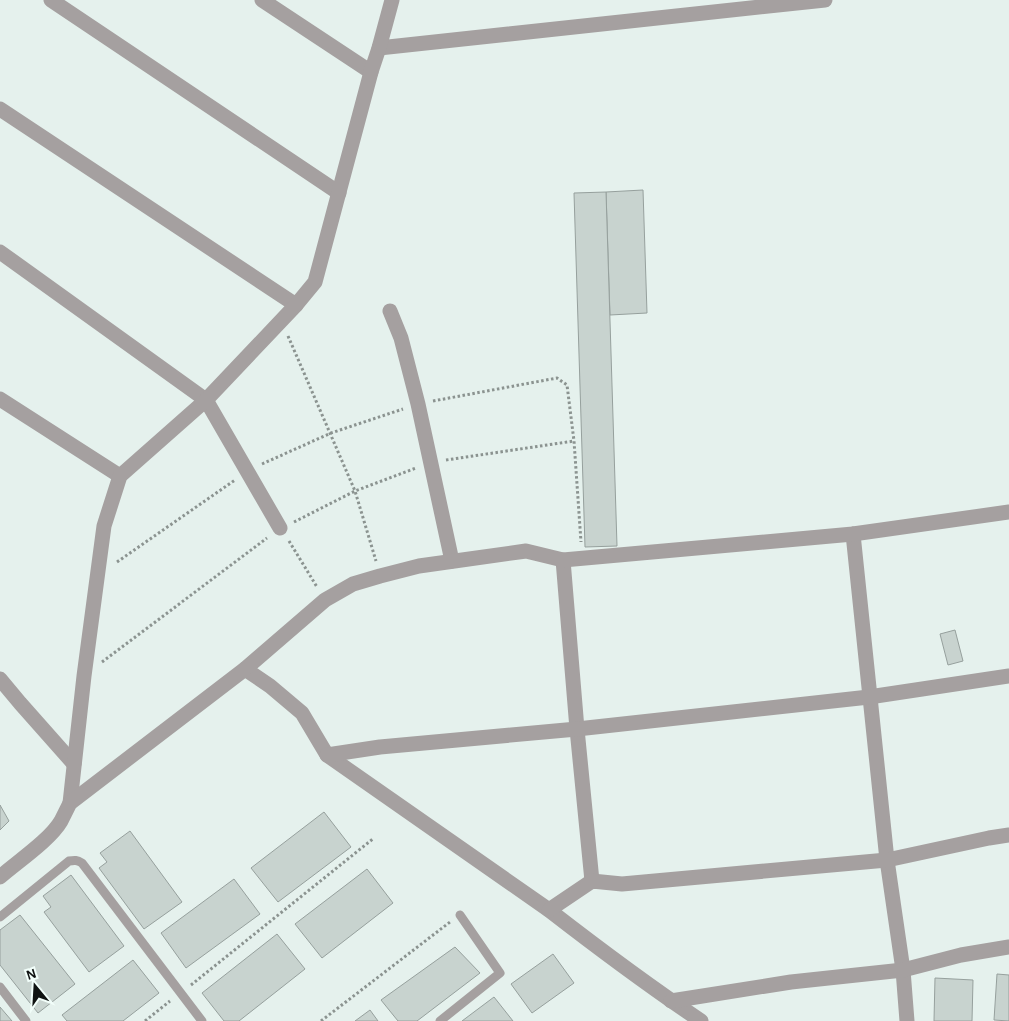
<svg xmlns="http://www.w3.org/2000/svg" width="1009" height="1021" font-family="'Alegreya Sans',sans-serif">
<rect width="100%" height="100%" fill="#e5f1ed"/>
<!-- building -->
<g fill="#c8d3cf" stroke="#96a09d">
<path d="M 643,190 L 647,313 L 610,315 L 606,192 Z"/>
<path d="M 606,192 L 617,546 L 585,547 L 574,193 Z"/>
<path d="M 955,630 L 963,661 L 948,665 L 940,634 Z"/>
<path d="M 0,805 L 9,821 L 0,830 Z"/>
<path d="M 324,812 L 351,847 L 278,902 L 251,868 Z"/>
<path d="M 130,831 L 182,902 L 144,929 L 99,868 L 107,862 L 100,853 Z"/>
<path d="M 367,869 L 393,903 L 322,958 L 295,924 Z"/>
<path d="M 71,875 L 124,946 L 89,972 L 44,912 L 51,907 L 43,896 Z"/>
<path d="M 234,879 L 260,914 L 186,968 L 161,933 Z"/>
<path d="M 20,915 L 75,984 L 38,1013 L 0,965 L 0,930 Z"/>
<path d="M 277,934 L 305,969 L 239,1021 L 224,1021 L 202,993 Z"/>
<path d="M 455,947 L 480,973 L 417,1021 L 398,1021 L 381,1000 Z"/>
<path d="M 553,954 L 574,983 L 532,1013 L 511,984 Z"/>
<path d="M 133,960 L 159,993 L 123,1021 L 67,1021 L 62,1015 Z"/>
<path d="M 997,974 L 1009,975 L 1009,1021 L 994,1020 Z"/>
<path d="M 935,978 L 973,980 L 972,1021 L 934,1021 Z"/>
<path d="M 494,997 L 513,1021 L 462,1021 Z"/>
<path d="M 0,1007 L 12,1021 L 0,1021 Z"/>
<path d="M 370,1010 L 378,1021 L 355,1021 Z"/>
</g>
<g fill="none" stroke-linecap="round" stroke-linejoin="round">
<!-- path -->
<g stroke="#8b9390" stroke-width="3" stroke-dasharray="2.5 2.5" stroke-linecap="butt">
<path d="M 288,336 L 355,491 L 376,561"/>
<path d="M 433,401 L 557,378 L 567,385 L 574,441 L 581,542"/>
<path d="M 446,460 L 574,441"/>
<path d="M 262,464 L 331,433 L 403,409"/>
<path d="M 294,522 L 355,491 L 416,468"/>
<path d="M 289,541 L 317,587"/>
<path d="M 117,562 L 235,480"/>
<path d="M 102,662 L 267,538"/>
<path d="M 191,985 L 374,838"/>
<path d="M 145,1021 L 170,1001"/>
<path d="M 321,1021 L 450,922"/>
</g>
<!-- lane -->
<g stroke="#a5a0a0" stroke-width="9">
<path d="M 0,917 L 69,861 C 75,860 77,860 82,863 L 202,1021"/>
<path d="M 0,987 L 26,1021"/>
<path d="M 440,1021 L 500,973 L 460,915"/>
</g>
<!-- street -->
<g stroke="#a5a0a0" stroke-width="15">
<path d="M 51,0 L 339,193"/>
<path d="M 262,0 L 371,72"/>
<path d="M 379,48 L 825,0"/>
<path d="M 0,109 L 296,305"/>
<path d="M 0,252 L 206,400 L 280,528"/>
<path d="M 390,311 L 401,338 L 418,404 L 452,561"/>
<path d="M 0,399 L 120,476"/>
<path d="M 853,534 L 887,860 L 903,970 L 907,1021"/>
<path d="M 563,560 L 577,729 L 592,881"/>
<path d="M 245,669 L 270,686 L 302,713 L 327,755 L 549,910 C 598,948 649,986 701,1021"/>
<path d="M 0,679 L 20,703 L 74,764"/>
<path d="M 327,755 L 380,747 L 577,729 L 869,697 L 1009,676"/>
<path d="M 70,803 L 84,676 L 104,526 L 120,476 L 206,400 L 296,305 L 315,282 L 371,72 L 379,48 L 392,0"/>
<path d="M 0,877 C 17,862 50,840 61,821 C 64,815 67,809 70,803 L 245,669 L 325,600 L 353,584 L 380,576 L 419,566 L 526,551 L 563,560 L 853,534 L 1009,512"/>
<path d="M 549,910 L 592,881 L 622,884 L 887,860 L 989,838 L 1009,835"/>
<path d="M 671,1001 L 791,982 L 903,970 L 961,955 L 1009,947"/>
</g>
</g>
<!-- north arrow -->
<g transform="translate(35 986) rotate(342)" stroke="#f2fefa" stroke-width="4" paint-order="stroke">
<path d="M0-4L9 19L0 12L-9 19Z" fill="#0f1211"/>
<text y="-8" font-size="14" font-weight="bold" text-anchor="middle" fill="#0f1211">N</text>
</g>
</svg>
